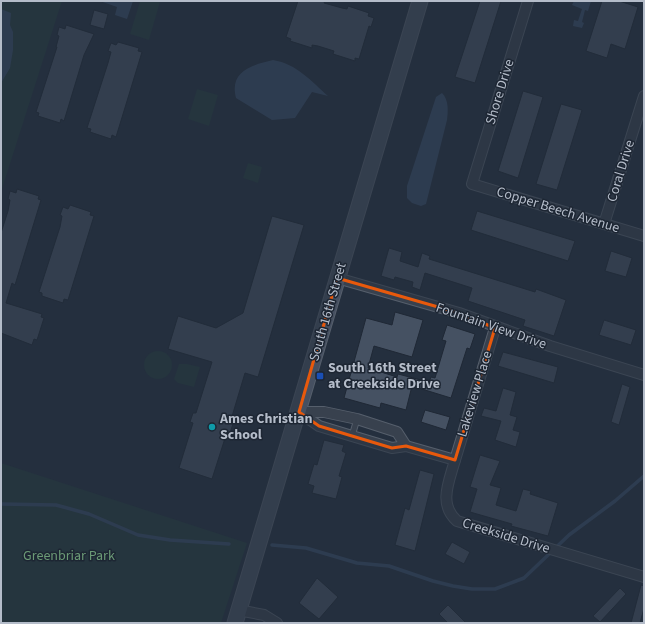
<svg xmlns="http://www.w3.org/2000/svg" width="645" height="624" font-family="'Source Sans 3',sans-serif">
<rect width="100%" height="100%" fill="#242f3e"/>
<!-- green -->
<g fill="#263c3f">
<path d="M 1,1 L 62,1 L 1,192 Z"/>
<path d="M 140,1 L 160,2 L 149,40 L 130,34 Z"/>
<path d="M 197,89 L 218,95 L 209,126 L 188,119 Z"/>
<path d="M 248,163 L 262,167 L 258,183 L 243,178 Z"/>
<circle cx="158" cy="365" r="14"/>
<path d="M 179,364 L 187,364 L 200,367 L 194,387 L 178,383 L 174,379 Z"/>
<path d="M 1,463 L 247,543 L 221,623 L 1,623 Z"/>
</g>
<!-- water -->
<g fill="#394c67">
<path d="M 100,1 L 133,1 L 127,19 L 115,15 L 117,7 Z"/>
<path d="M 574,1 L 591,1 L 588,11 L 585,10 L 582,22 L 584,23 L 582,28 L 573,26 L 574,20 L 578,21 L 582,9 L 572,5 Z"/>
<path d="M 1,9 L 11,13 L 10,25 L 13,32 L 13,50 L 10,68 L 1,83 Z"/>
<path d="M 273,60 C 297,64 311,81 328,96 L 312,92 L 295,118 L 272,120 L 236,98 C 229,71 252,65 273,60 Z"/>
<path d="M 442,93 C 449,100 448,111 447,120 L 426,204 L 421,206 L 412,203 L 407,198 L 407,186 L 436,97 Z"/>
</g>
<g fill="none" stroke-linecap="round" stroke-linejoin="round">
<!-- stream -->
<g stroke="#394c67" stroke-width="3.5">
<path d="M 1,504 L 56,505 L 89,514 L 138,535 L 170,540 L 229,544"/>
<path d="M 272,545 L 306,548 L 357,563 L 389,566 L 433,581 L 453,586 L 472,589 L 495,589 L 524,578 L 569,535 L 615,501 L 644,476"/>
</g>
</g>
<!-- building -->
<g fill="#455162" stroke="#1f2835">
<path d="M 298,1 L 325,1 L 324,3 L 342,8 L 347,9 L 348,6 L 369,13 L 368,16 L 374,18 L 371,27 L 369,26 L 359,59 L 355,58 L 355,61 L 333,54 L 334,51 L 318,46 L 312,45 L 312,48 L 290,41 L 291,39 L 286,37 Z"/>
<path d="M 480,1 L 501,1 L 475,83 L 455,77 Z"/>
<path d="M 602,1 L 619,1 L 638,7 L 625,49 L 611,44 L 607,58 L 586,51 Z"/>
<path d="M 94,10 L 108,14 L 104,29 L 90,25 Z"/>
<path d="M 66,25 L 94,34 L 84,55 L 64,121 L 61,119 L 60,123 L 38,116 L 39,113 L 36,112 L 57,47 L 56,47 L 59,36 L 57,35 L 59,27 L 65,29 Z"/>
<path d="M 118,42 L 139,48 L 138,51 L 142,52 L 116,137 L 112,135 L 111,139 L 90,132 L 91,129 L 87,128 L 108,63 L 111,52 L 108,51 L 111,43 L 116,45 Z"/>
<path d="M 523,91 L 543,97 L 518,178 L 498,171 Z"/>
<path d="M 561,104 L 582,110 L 557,190 L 536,184 Z"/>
<path d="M 17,189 L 39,196 L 38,199 L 41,200 L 15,285 L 12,283 L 6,303 L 42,314 L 41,317 L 44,318 L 37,340 L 34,339 L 32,345 L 1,333 L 1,233 L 8,211 L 10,200 L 8,199 L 10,191 L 16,193 Z"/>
<path d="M 70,205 L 91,212 L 90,215 L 94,216 L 68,300 L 64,299 L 63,303 L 42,296 L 42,293 L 39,292 L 60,227 L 62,216 L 60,215 L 63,207 L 68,209 Z"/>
<path d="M 477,211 L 575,241 L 568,261 L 471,230 Z"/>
<path d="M 272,216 L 304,225 L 258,377 L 245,373 L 230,423 L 233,424 L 230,433 L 227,432 L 212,479 L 179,468 L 193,423 L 190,422 L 193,413 L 196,413 L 212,362 L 168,349 L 178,316 L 216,328 L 243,313 Z"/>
<path d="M 389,248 L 402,252 L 400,261 L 418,267 L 422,253 L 430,256 L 429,259 L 535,292 L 536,289 L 566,300 L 554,336 L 523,326 L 525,320 L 468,301 L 472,288 L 425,273 L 420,290 L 412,287 L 413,282 L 395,277 L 394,280 L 381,276 Z"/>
<path d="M 611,251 L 632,258 L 626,277 L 605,271 Z"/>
<path d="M 395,312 L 423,320 L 412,357 L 374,346 L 368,368 L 397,377 L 398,374 L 429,382 L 431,377 L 435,378 L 446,341 L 442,340 L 447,325 L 475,334 L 470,349 L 467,348 L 451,398 L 412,386 L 406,410 L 381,403 L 380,408 L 344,398 L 366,318 L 392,325 Z"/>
<path d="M 604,320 L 636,330 L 631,345 L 599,335 Z"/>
<path d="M 503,352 L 558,367 L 554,383 L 498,366 Z"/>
<path d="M 622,384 L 630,387 L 619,425 L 611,422 Z"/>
<path d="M 503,388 L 516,392 L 510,415 L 517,417 L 513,430 L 520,432 L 516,447 L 495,440 L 501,421 L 481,416 L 484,408 L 496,411 Z"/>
<path d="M 425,410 L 450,417 L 446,430 L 421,422 Z"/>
<path d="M 324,440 L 344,445 L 342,451 L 346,453 L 339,476 L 342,477 L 336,499 L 312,493 L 314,486 L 308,484 L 314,464 L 317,465 Z"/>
<path d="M 480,455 L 500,461 L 490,485 L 501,488 L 496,505 L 516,511 L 523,489 L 531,491 L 530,494 L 558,503 L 548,536 L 511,526 L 512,524 L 470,512 L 477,489 L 470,487 Z"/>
<path d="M 420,470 L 434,474 L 415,551 L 395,545 L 405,508 L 409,510 Z"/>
<path d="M 452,542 L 470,552 L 464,564 L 445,554 Z"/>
<path d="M 317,578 L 338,597 L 319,619 L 299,603 Z"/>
<path d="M 641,585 L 644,586 L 644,608 L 640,623 L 631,623 Z"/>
<path d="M 620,588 L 626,594 L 600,622 L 593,616 Z"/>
<path d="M 448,605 L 466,623 L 448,623 L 439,614 Z"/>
</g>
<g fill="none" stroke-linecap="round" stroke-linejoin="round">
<defs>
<path id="service" d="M 352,436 L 357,419"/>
<g id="minor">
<path d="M 528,1 L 472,184 L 644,236"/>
<path d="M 604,224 L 644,96"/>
<path d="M 337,278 L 459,313 L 550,346 L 644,375"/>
<path d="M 299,412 L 319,426 L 352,436 L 392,448 L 406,446 L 455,460 C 449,482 438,504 457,521 L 644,577"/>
<path d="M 299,412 L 324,412 L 357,419 L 397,432 L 406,446"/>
<path d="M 455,460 L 495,328"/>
<path d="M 238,610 L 264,615 L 277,623"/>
</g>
<path id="secondary" d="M 235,623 L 420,1"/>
</defs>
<!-- service casing -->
<use href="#service" stroke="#565f6c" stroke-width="7"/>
<!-- minor casing -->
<use href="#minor" stroke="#565f6c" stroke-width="12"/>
<!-- secondary casing -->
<use href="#secondary" stroke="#565f6c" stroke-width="17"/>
<!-- service -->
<use href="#service" stroke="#38414e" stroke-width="5"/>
<!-- minor -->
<use href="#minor" stroke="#38414e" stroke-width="10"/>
<!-- secondary -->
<use href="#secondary" stroke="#465061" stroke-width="15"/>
</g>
<!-- marked area -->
<path d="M0 0H645V624H0ZM 337,278 L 459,313 L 495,328 L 455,460 L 406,446 L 392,448 L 352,436 L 319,426 L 299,412 Z" fill="#242f3e" fill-opacity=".55" fill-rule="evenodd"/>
<path fill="none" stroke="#e8590c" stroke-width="3" stroke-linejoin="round" d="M 337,278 L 459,313 L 495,328 L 455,460 L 406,446 L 392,448 L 352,436 L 319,426 L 299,412 Z"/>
<!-- markers -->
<rect fill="#1a4fb4" stroke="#1d2633" stroke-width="1.5" x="316" y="372" width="8" height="8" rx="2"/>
<circle fill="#0f9aa8" stroke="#1d2633" stroke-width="1.5" cx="212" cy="427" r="4"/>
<g text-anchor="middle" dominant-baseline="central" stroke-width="3" stroke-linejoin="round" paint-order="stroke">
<!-- street labels -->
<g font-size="14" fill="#b4bcc9" stroke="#1d2633">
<text transform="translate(500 92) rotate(-73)">Shore Drive</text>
<text transform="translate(621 171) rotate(-73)">Coral Drive</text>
<text transform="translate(558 210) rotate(17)">Copper Beech Avenue</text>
<text transform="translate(328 312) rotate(-74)">South 16th Street</text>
<text transform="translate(491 326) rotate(19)">Fountain View Drive</text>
<text transform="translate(475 394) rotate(-73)">Lakeview Place</text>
<text transform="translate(506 536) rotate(17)">Creekside Drive</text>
</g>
<!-- poi labels -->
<g font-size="14" font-weight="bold" fill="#b4bcc9" stroke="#1d2633" text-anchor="start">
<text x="328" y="368">South 16th Street<tspan x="328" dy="16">at Creekside Drive</tspan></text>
<text x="220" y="419">Ames Christian<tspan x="220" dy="16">School</tspan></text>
</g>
<!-- park labels -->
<g font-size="14" fill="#6b9a76" stroke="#1d2633">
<text x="69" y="556">Greenbriar Park</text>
</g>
</g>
<!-- border -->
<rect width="645" height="624" fill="none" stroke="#b4bcc9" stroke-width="4"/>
</svg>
